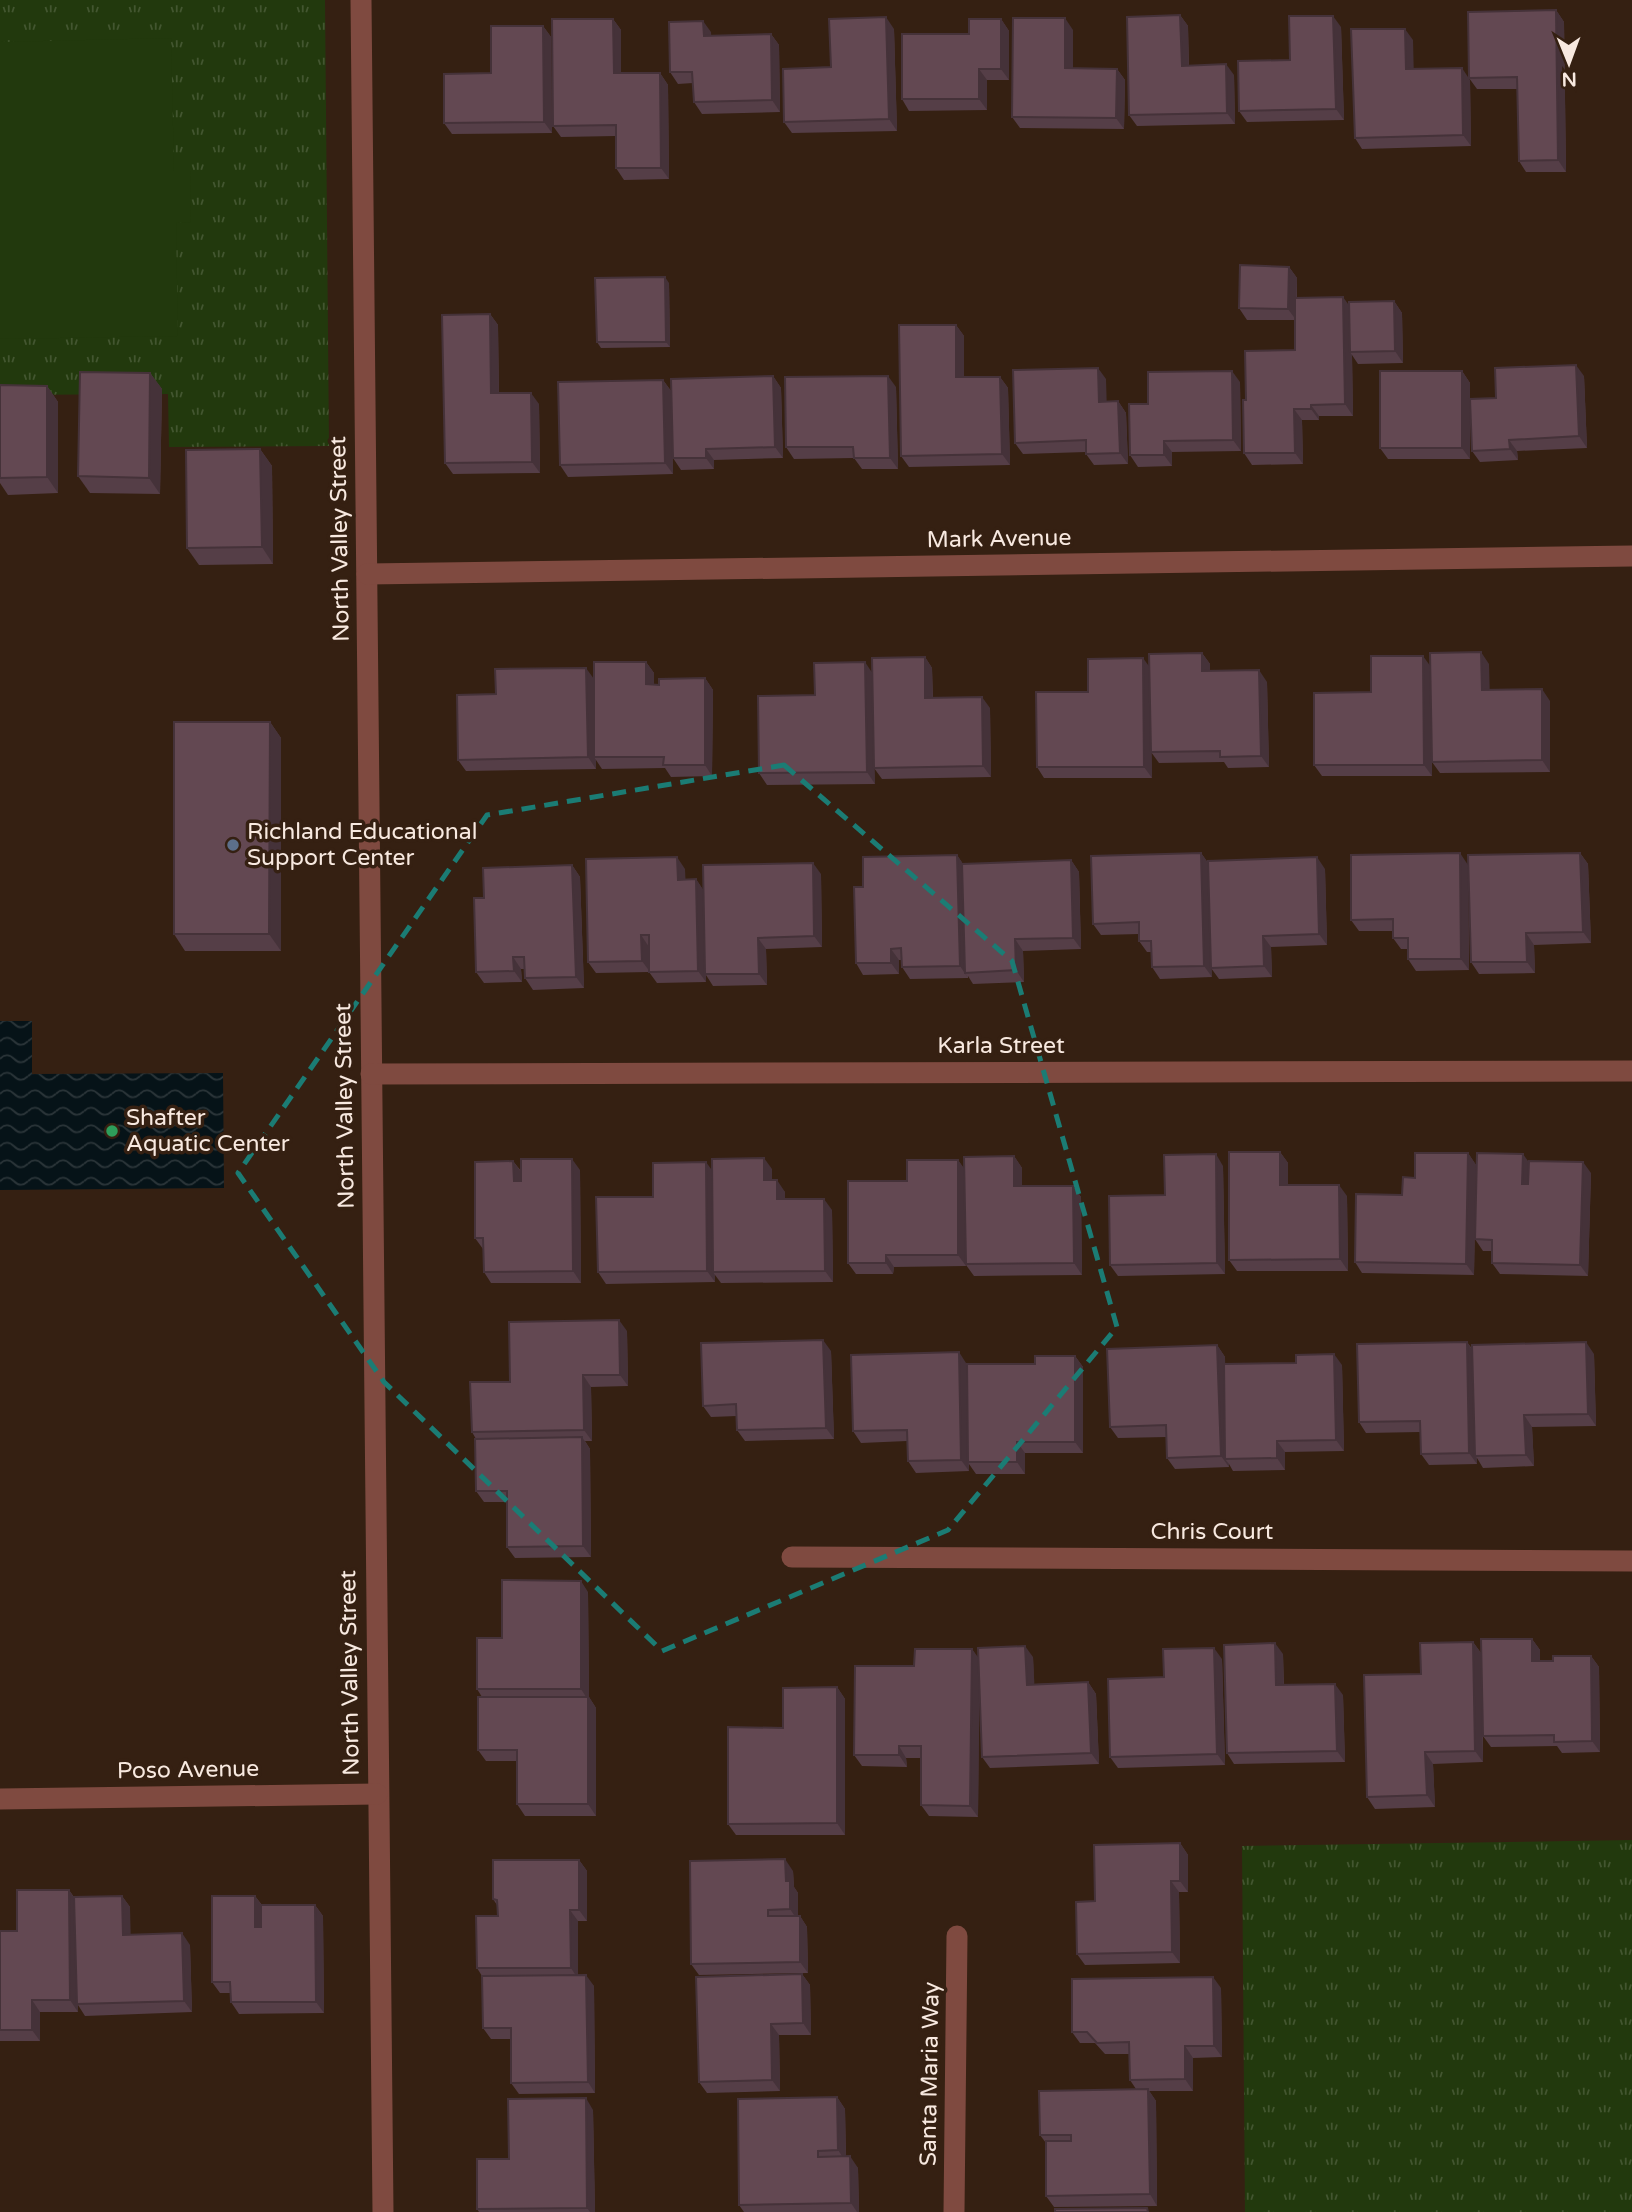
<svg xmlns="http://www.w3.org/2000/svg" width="1632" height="2212" font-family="'Varela Round',sans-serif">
<defs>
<pattern id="grass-tufts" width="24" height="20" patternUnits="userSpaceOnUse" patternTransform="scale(1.75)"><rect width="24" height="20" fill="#22390d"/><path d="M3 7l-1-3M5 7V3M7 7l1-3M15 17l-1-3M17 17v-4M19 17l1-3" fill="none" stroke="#435630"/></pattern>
<pattern id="water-waves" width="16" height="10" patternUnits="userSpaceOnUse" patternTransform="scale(1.75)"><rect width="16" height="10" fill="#061318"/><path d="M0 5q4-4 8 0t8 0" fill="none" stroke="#2b3539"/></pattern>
</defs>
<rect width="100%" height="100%" fill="#352012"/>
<!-- grass -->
<g fill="url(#grass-tufts)">
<path d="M 0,0 L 325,0 L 329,446 L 169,447 L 168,394 L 0,395 Z"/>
<path d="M 1632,1840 L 1632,2212 L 1245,2212 L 1242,1846 Z"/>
</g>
<!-- pitch -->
<path fill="#22390d" d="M 171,38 L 174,171 L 190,171 L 191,222 L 176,223 L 178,336 L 0,339 L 0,42 Z"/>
<!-- water -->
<path fill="url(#water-waves)" d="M 0,1021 L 32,1021 L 32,1074 L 223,1073 L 224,1188 L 0,1190 Z"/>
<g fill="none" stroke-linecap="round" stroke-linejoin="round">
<!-- minor -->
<g stroke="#7f4a40" stroke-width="21">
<path d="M 361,0 L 383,2212"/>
<path d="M 367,574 L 1632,556"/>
<path d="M 371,1074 L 1632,1071"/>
<path d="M 792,1557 L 1632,1561"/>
<path d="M 0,1799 L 377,1794"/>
<path d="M 954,2212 L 957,1936"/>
</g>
</g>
<!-- wall -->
<g fill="#553e47">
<path d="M 1556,10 L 1564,22 L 1566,172 L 1526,172 L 1519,161 L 1517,89 L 1477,89 L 1469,78 Z"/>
<path d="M 1180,15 L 1188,26 L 1189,65 L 1234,75 L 1235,124 L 1137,126 L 1129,115 Z"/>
<path d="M 613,19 L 621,30 L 621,73 L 660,73 L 668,85 L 669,179 L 624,180 L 616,168 L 616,136 L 561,137 L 553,126 Z"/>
<path d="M 1001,19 L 1009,31 L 1009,80 L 987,80 L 987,110 L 909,111 L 902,99 L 969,34 Z"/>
<path d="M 543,26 L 551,37 L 552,133 L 452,134 L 444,123 L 491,73 Z"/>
<path d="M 1341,27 L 1344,120 L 1247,122 L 1239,111 L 1290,60 Z"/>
<path d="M 894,29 L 897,131 L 792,133 L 784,122 L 831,67 Z"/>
<path d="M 1073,30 L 1073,68 L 1117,69 L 1125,80 L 1124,129 L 1020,128 L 1012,117 Z"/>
<path d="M 711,32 L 711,36 L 771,34 L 779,45 L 780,112 L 702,114 L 694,102 L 693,83 L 678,84 L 670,72 Z"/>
<path d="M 1413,40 L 1413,69 L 1470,80 L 1471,146 L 1362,149 L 1355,138 Z"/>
<path d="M 1289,267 L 1297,278 L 1297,298 L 1349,305 L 1394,301 L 1402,313 L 1403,363 L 1358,364 L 1352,355 L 1353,416 L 1319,416 L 1319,420 L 1302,420 L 1303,464 L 1252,465 L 1244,453 L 1246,400 L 1295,350 L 1295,320 L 1247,320 L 1239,308 Z"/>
<path d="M 669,283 L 670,347 L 601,348 L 597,342 Z"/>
<path d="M 490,314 L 498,325 L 499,393 L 539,404 L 540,473 L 453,474 L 445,463 Z"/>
<path d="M 956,325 L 964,336 L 964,377 L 1000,377 L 1008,388 L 1010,465 L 909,467 L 901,456 Z"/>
<path d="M 1462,371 L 1470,383 L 1470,399 L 1496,398 L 1584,376 L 1587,448 L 1517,451 L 1518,460 L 1480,462 L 1472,451 L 1470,399 L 1470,459 L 1388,459 L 1380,448 Z"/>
<path d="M 150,373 L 162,389 L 160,494 L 90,493 L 78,476 Z"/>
<path d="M 773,376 L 781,388 L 783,458 L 714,460 L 714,469 L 681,470 L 673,458 Z"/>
<path d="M 1106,379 L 1106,402 L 1118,401 L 1126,413 L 1128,464 L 1094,465 L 1086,454 L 1086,452 L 1023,454 L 1015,443 Z"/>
<path d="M 663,380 L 671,391 L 673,474 L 568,477 L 560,465 Z"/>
<path d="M 1240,382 L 1241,451 L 1172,452 L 1172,466 L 1138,467 L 1130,455 L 1148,404 Z"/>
<path d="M 0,385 L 47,386 L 58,402 L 58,493 L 8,495 L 0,483 Z"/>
<path d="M 896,387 L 898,469 L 862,469 L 854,458 L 794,459 L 786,447 Z"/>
<path d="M 260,449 L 272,466 L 273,564 L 199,565 L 187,548 Z"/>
<path d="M 1202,653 L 1210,664 L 1210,671 L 1267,682 L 1269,767 L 1228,768 L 1224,762 L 1159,763 L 1151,752 L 1151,748 L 1152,778 L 1044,778 L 1037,767 L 1088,692 L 1150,668 Z"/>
<path d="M 925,657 L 932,668 L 933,698 L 990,708 L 991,777 L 882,779 L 874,768 L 875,784 L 767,785 L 759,773 L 815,695 L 872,672 Z"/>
<path d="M 646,662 L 654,673 L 654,685 L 705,678 L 713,690 L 712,776 L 671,777 L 665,768 L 602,769 L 596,760 L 596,769 L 466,771 L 458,760 L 594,678 Z"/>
<path d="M 1489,664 L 1489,690 L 1550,701 L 1550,772 L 1440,773 L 1432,762 L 1432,776 L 1322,776 L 1314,765 L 1431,666 Z"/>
<path d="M 270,722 L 281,738 L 281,951 L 185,951 L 174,934 Z"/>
<path d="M 1201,853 L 1208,863 L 1325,869 L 1327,945 L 1271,947 L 1272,977 L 1219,979 L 1211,968 L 1212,977 L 1160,979 L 1152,967 L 1152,952 L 1147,952 L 1139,941 L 1139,934 L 1101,935 L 1093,924 Z"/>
<path d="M 1580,853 L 1588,864 L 1591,943 L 1534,945 L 1535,973 L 1479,974 L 1471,962 Z"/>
<path d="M 957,855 L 963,864 L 1071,860 L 1079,872 L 1081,949 L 1023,951 L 1024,982 L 973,984 L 968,976 L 968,978 L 910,979 L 902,967 L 902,960 L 899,960 L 899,974 L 863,975 L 856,963 L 863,887 Z"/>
<path d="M 572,865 L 580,877 L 584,988 L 533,990 L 525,978 L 525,969 L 521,969 L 522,982 L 484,983 L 476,972 L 484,898 Z"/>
<path d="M 1468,865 L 1469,970 L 1416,971 L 1408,959 L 1408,949 L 1401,949 L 1393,938 L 1393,931 L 1359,931 L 1351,920 Z"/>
<path d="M 685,869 L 685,880 L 696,879 L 703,890 L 821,874 L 822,947 L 766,949 L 767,985 L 713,986 L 706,975 L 706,982 L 657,983 L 649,972 L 596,973 L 588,962 Z"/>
<path d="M 1280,1152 L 1288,1163 L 1288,1185 L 1347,1196 L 1348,1271 L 1237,1271 L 1229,1260 Z"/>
<path d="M 1468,1153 L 1476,1165 L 1474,1275 L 1362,1273 L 1355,1262 L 1415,1178 Z"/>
<path d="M 1014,1156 L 1022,1168 L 1022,1186 L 1073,1186 L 1081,1197 L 1082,1275 L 974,1276 L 966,1265 L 966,1266 L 894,1267 L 893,1274 L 856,1274 L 848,1263 L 907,1181 L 958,1160 L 964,1169 Z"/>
<path d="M 513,1161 L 521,1171 L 580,1170 L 581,1283 L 491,1283 L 484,1272 L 483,1249 L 475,1238 Z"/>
<path d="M 1529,1163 L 1591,1173 L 1588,1276 L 1500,1274 L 1492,1263 L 1492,1251 L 1483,1251 L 1475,1239 Z"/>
<path d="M 1223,1166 L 1225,1274 L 1118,1276 L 1110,1265 L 1165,1195 Z"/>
<path d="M 772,1169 L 772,1180 L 785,1192 L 785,1199 L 832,1210 L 833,1282 L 721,1283 L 715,1275 L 715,1282 L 606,1284 L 598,1272 L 653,1197 L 712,1171 Z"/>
<path d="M 627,1331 L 628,1386 L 591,1387 L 592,1441 L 585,1441 L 590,1449 L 591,1557 L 515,1558 L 507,1547 L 507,1502 L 484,1502 L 476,1491 L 476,1439 L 472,1432 L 510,1382 Z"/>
<path d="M 1467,1342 L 1473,1350 L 1594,1354 L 1596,1426 L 1532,1427 L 1534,1466 L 1483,1468 L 1477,1458 L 1477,1464 L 1429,1465 L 1421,1454 L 1420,1432 L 1366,1433 L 1359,1422 Z"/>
<path d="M 1217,1345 L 1225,1357 L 1225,1364 L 1342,1365 L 1344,1451 L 1285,1452 L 1285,1470 L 1233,1471 L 1229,1464 L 1229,1467 L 1175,1469 L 1167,1458 L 1167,1437 L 1118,1438 L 1110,1427 Z"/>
<path d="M 831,1351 L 834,1439 L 745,1441 L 737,1430 L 737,1416 L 711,1417 L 703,1406 Z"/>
<path d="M 1075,1356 L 1083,1367 L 1083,1453 L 1025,1453 L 1025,1474 L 976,1474 L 969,1464 L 969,1471 L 916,1473 L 908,1461 L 907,1441 L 861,1443 L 853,1431 L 966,1363 L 968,1417 L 1035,1364 Z"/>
<path d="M 588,1592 L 589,1697 L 596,1708 L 596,1816 L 525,1816 L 517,1804 L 517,1761 L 486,1761 L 478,1750 L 482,1697 L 477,1689 L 502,1638 Z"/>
<path d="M 1532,1639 L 1540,1650 L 1540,1661 L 1553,1661 L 1591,1656 L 1599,1667 L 1600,1752 L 1562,1753 L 1557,1746 L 1491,1747 L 1483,1736 L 1483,1762 L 1433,1764 L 1435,1807 L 1375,1809 L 1367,1797 L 1421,1674 L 1473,1642 L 1481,1653 Z"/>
<path d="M 972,1649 L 978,1659 L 1033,1657 L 1034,1684 L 1088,1682 L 1096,1694 L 1099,1764 L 990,1768 L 982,1757 L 979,1689 L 978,1817 L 929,1816 L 921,1805 L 921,1758 L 906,1758 L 907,1767 L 862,1766 L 854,1755 L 914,1666 Z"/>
<path d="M 1283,1654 L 1284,1685 L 1343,1695 L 1345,1762 L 1234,1764 L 1227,1753 Z"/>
<path d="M 1222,1659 L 1225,1765 L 1118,1768 L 1110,1757 L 1164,1677 Z"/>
<path d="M 837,1687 L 845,1699 L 845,1835 L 736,1835 L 728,1824 L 783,1728 Z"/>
<path d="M 1180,1843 L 1188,1855 L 1188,1892 L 1179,1892 L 1180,1963 L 1085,1965 L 1077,1954 L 1095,1901 Z"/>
<path d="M 579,1860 L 587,1871 L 587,1921 L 578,1921 L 578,1975 L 594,1986 L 595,2093 L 519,2094 L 511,2083 L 511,2039 L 491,2039 L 483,2028 L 482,1976 L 477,1968 L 498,1916 L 497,1905 L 493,1899 Z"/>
<path d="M 793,1871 L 794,1887 L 798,1893 L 798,1916 L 800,1916 L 807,1927 L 808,1973 L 699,1975 L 691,1964 Z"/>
<path d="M 69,1890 L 74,1897 L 122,1896 L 130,1907 L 130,1935 L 190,1945 L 192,2012 L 85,2016 L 78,2005 L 78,2012 L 40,2012 L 40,2041 L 0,2041 L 0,1931 L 17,1931 Z"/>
<path d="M 255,1896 L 262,1905 L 315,1905 L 323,1916 L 324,2013 L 239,2014 L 231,2002 L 230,1993 L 220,1993 L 212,1982 Z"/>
<path d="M 802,1974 L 810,1985 L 811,2035 L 779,2035 L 780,2091 L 707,2093 L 699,2082 Z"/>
<path d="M 1221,1988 L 1222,2057 L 1193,2058 L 1193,2091 L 1149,2091 L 1156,2101 L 1157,2206 L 1054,2207 L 1046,2196 L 1046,2143 L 1040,2135 L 1136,2089 L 1130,2080 L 1129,2054 L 1105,2054 L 1095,2043 L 1080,2043 L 1072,2032 Z"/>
<path d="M 837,2097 L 845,2109 L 846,2157 L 858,2168 L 859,2212 L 744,2212 L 739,2205 Z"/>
<path d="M 593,2110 L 595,2212 L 479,2212 L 477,2209 Z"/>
</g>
<!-- shaded-wall -->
<g fill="#453239">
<path d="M 1556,10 L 1564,22 L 1566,172 L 1558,160 Z"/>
<path d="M 1180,15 L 1188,26 L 1189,77 L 1182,66 Z"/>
<path d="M 1333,16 L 1341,27 L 1344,120 L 1336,109 Z"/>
<path d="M 886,17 L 894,29 L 897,131 L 889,119 Z"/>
<path d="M 1065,18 L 1073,30 L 1073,80 L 1065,68 Z"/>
<path d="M 613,19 L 621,30 L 621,85 L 614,73 Z"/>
<path d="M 1001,19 L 1009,31 L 1009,80 L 1001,69 Z"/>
<path d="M 703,21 L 711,32 L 712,47 L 704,36 Z"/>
<path d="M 543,26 L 551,37 L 552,133 L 544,122 Z"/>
<path d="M 1405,29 L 1413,40 L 1414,81 L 1406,69 Z"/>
<path d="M 771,34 L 779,45 L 780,112 L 772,100 Z"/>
<path d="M 1226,64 L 1234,75 L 1235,124 L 1227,113 Z"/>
<path d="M 1462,68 L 1470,80 L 1471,146 L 1463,135 Z"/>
<path d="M 979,69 L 987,80 L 987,110 L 979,99 Z"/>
<path d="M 1117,69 L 1125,80 L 1124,129 L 1116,118 Z"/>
<path d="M 660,73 L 668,85 L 669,179 L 661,168 Z"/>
<path d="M 1289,267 L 1297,278 L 1296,320 L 1288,309 Z"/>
<path d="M 665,277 L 669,283 L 670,347 L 666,342 Z"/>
<path d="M 1343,297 L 1351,308 L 1350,352 L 1352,355 L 1353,416 L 1345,404 Z"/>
<path d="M 1394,301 L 1402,313 L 1403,363 L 1395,351 Z"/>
<path d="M 490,314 L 498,325 L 499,405 L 491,393 Z"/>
<path d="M 956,325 L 964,336 L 964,389 L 956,377 Z"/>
<path d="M 1576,365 L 1584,376 L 1587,448 L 1579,436 Z"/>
<path d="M 1098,368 L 1106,379 L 1107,413 L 1099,402 Z"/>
<path d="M 1232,371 L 1240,382 L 1241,451 L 1233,440 Z"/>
<path d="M 1462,371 L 1470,383 L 1470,459 L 1462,448 Z"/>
<path d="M 150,373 L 162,389 L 160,494 L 149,478 Z"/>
<path d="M 773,376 L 781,388 L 783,458 L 775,447 Z"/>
<path d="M 888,376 L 896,387 L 898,469 L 890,458 Z"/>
<path d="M 1000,377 L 1008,388 L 1010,465 L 1002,454 Z"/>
<path d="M 663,380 L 671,391 L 673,474 L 665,463 Z"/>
<path d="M 47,386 L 58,402 L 58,493 L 47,477 Z"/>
<path d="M 531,393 L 539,404 L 540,473 L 532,462 Z"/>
<path d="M 1118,401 L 1126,413 L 1128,464 L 1120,453 Z"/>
<path d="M 1311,405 L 1319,416 L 1319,420 L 1311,409 Z"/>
<path d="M 1294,409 L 1302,420 L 1303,464 L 1295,453 Z"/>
<path d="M 1509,440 L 1517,451 L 1518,460 L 1510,449 Z"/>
<path d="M 1164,441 L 1172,452 L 1172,466 L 1164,455 Z"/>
<path d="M 260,449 L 272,466 L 273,564 L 262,547 Z"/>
<path d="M 706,449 L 714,460 L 714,469 L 706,458 Z"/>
<path d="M 1481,652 L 1489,664 L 1490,701 L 1482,690 Z"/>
<path d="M 1202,653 L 1210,664 L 1210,683 L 1202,671 Z"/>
<path d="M 1423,656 L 1431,667 L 1432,776 L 1424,765 Z"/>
<path d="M 925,657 L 932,668 L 933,709 L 925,698 Z"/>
<path d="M 1143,658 L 1151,669 L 1152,778 L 1144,767 Z"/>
<path d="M 646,662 L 654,673 L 654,696 L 646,684 Z"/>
<path d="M 865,662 L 873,674 L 875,784 L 867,772 Z"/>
<path d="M 586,668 L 594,679 L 594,757 L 596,760 L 596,769 L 588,757 Z"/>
<path d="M 1259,670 L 1267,682 L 1269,767 L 1261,756 Z"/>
<path d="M 705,678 L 713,690 L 712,776 L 705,765 Z"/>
<path d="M 1542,689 L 1550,701 L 1550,772 L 1542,760 Z"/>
<path d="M 982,697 L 990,708 L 991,777 L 983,766 Z"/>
<path d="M 270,722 L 281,738 L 281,951 L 269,934 Z"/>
<path d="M 1201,853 L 1209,864 L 1212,977 L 1204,966 Z"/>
<path d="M 1460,853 L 1468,865 L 1469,970 L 1461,959 Z"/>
<path d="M 1580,853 L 1588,864 L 1591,943 L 1583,932 Z"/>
<path d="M 957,855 L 965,867 L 965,973 L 968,978 L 960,966 Z"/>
<path d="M 677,857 L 685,869 L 686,891 L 678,880 Z"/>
<path d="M 1317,857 L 1325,869 L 1327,945 L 1319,934 Z"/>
<path d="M 1071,860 L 1079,872 L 1081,949 L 1073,938 Z"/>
<path d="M 813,863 L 821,874 L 822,947 L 814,936 Z"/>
<path d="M 572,865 L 580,877 L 584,988 L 576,977 Z"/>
<path d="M 696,879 L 704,891 L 706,982 L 698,971 Z"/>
<path d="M 1526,933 L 1534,945 L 1535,973 L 1527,962 Z"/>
<path d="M 641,935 L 649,947 L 650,972 L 642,961 Z"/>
<path d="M 1263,936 L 1271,947 L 1272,977 L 1264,966 Z"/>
<path d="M 758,938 L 766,949 L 767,985 L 759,974 Z"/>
<path d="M 1015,939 L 1023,951 L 1024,982 L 1016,970 Z"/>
<path d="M 891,949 L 899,960 L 899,974 L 891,963 Z"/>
<path d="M 513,957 L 521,969 L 522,982 L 514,971 Z"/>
<path d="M 1280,1152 L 1288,1163 L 1288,1196 L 1280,1185 Z"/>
<path d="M 1468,1153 L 1476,1165 L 1474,1275 L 1466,1264 Z"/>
<path d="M 1216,1154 L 1223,1166 L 1225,1274 L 1217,1263 Z"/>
<path d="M 1523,1154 L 1531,1165 L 1530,1195 L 1522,1184 Z"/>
<path d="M 1014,1156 L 1022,1168 L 1022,1197 L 1014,1186 Z"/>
<path d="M 764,1158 L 772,1169 L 772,1191 L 764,1180 Z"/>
<path d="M 572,1159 L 580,1170 L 581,1283 L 573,1271 Z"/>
<path d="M 958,1160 L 966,1171 L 966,1266 L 958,1255 Z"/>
<path d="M 513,1161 L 521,1172 L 522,1192 L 514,1181 Z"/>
<path d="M 706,1162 L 714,1173 L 713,1272 L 715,1275 L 715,1282 L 707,1271 Z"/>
<path d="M 1583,1162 L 1591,1173 L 1588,1276 L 1580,1265 Z"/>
<path d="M 777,1180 L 785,1192 L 785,1210 L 777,1199 Z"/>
<path d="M 1339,1185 L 1347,1196 L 1348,1271 L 1340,1259 Z"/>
<path d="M 1073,1186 L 1081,1197 L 1082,1275 L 1074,1263 Z"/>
<path d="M 824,1199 L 832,1210 L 833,1282 L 825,1271 Z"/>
<path d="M 886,1255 L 894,1267 L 893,1274 L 886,1263 Z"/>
<path d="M 619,1320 L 627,1331 L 628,1386 L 620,1375 Z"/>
<path d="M 823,1340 L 831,1351 L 834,1439 L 826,1428 Z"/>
<path d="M 1467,1342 L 1474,1353 L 1475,1456 L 1477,1458 L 1477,1464 L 1469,1453 Z"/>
<path d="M 1586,1342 L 1594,1354 L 1596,1426 L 1588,1414 Z"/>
<path d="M 1217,1345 L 1225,1357 L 1228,1459 L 1225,1459 L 1229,1464 L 1229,1467 L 1221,1456 Z"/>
<path d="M 959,1352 L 966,1363 L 969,1471 L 961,1460 Z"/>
<path d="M 1334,1354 L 1342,1365 L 1344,1451 L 1336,1440 Z"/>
<path d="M 1075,1356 L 1083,1367 L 1083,1453 L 1075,1442 Z"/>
<path d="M 583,1375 L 591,1387 L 592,1441 L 584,1430 Z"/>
<path d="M 1524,1415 L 1532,1427 L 1534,1466 L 1526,1455 Z"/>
<path d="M 582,1437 L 590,1449 L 591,1557 L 583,1546 Z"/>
<path d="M 1277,1441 L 1285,1452 L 1285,1470 L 1277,1458 Z"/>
<path d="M 1017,1442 L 1025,1453 L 1025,1474 L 1017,1462 Z"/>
<path d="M 581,1581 L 588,1592 L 589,1697 L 596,1708 L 596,1816 L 588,1804 L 588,1700 L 581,1689 Z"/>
<path d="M 1532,1639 L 1540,1650 L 1540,1672 L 1532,1661 Z"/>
<path d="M 1473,1642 L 1481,1653 L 1483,1762 L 1475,1751 Z"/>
<path d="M 1275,1643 L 1283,1654 L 1284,1697 L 1276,1685 Z"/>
<path d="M 1025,1646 L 1033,1657 L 1035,1696 L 1027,1685 Z"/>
<path d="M 1214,1648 L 1222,1659 L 1225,1765 L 1217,1754 Z"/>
<path d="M 972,1649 L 980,1660 L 978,1817 L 970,1806 Z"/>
<path d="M 1591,1656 L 1599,1667 L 1600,1752 L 1592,1741 Z"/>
<path d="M 1088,1682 L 1096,1694 L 1099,1764 L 1091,1753 Z"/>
<path d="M 1335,1684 L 1343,1695 L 1345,1762 L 1337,1751 Z"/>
<path d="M 837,1687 L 845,1699 L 845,1835 L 837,1823 Z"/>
<path d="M 899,1746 L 906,1758 L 907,1767 L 899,1755 Z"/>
<path d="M 1425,1752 L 1433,1764 L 1435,1807 L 1427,1795 Z"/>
<path d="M 1180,1843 L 1188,1855 L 1188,1892 L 1180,1881 Z"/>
<path d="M 785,1859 L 793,1871 L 794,1887 L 798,1893 L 798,1921 L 790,1909 L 786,1881 Z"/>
<path d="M 579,1860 L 587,1871 L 587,1921 L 579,1910 Z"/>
<path d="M 1171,1881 L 1179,1892 L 1180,1963 L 1172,1952 Z"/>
<path d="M 69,1890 L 77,1902 L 78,2012 L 70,2000 Z"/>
<path d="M 122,1896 L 130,1907 L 131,1947 L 123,1935 Z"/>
<path d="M 255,1896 L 263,1907 L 263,1939 L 255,1927 Z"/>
<path d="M 315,1905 L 323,1916 L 324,2013 L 316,2002 Z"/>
<path d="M 570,1910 L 578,1921 L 578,1979 L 571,1968 Z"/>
<path d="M 800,1916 L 807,1927 L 808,1973 L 800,1962 Z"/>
<path d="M 182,1933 L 190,1945 L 192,2012 L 184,2001 Z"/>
<path d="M 802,1974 L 810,1985 L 811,2035 L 803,2023 Z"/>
<path d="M 586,1975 L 594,1986 L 595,2093 L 588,2082 Z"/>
<path d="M 1213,1977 L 1221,1988 L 1222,2057 L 1214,2046 Z"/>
<path d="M 32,2000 L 40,2012 L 40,2041 L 32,2030 Z"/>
<path d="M 771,2024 L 779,2035 L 780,2091 L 772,2080 Z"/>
<path d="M 1185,2046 L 1193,2058 L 1193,2091 L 1185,2079 Z"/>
<path d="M 1148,2089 L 1156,2101 L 1157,2206 L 1150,2194 Z"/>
<path d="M 837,2097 L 845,2109 L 846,2162 L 838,2150 Z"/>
<path d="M 586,2098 L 593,2110 L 595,2212 L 590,2212 L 587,2208 Z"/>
<path d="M 850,2156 L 858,2168 L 859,2212 L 857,2212 L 851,2203 Z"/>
</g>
<!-- building -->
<g fill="#634852" stroke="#453239" stroke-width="2">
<path d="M 1556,10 L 1558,160 L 1519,161 L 1517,77 L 1469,78 L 1468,12 Z"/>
<path d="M 1180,15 L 1182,66 L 1226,64 L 1227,113 L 1129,115 L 1127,17 Z"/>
<path d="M 1289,16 L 1333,16 L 1336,109 L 1239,111 L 1238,61 L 1290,60 Z"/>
<path d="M 886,17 L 889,119 L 784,122 L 783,69 L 831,67 L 829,19 Z"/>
<path d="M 1013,18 L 1065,18 L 1065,68 L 1117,69 L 1116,118 L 1012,117 Z"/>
<path d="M 552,19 L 613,19 L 614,73 L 660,73 L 661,168 L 616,168 L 616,125 L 553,126 Z"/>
<path d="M 969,19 L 1001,19 L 1001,69 L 979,69 L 979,99 L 902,99 L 902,34 L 969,34 Z"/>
<path d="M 703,21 L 704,36 L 771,34 L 772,100 L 694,102 L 692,72 L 670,72 L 669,22 Z"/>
<path d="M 491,26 L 543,26 L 544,122 L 444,123 L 444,74 L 491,73 Z"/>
<path d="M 1351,29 L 1405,29 L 1406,69 L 1462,68 L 1463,135 L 1355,138 Z"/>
<path d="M 1240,265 L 1289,267 L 1288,309 L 1239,308 Z"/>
<path d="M 665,277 L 666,342 L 597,342 L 595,278 Z"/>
<path d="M 1343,297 L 1345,404 L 1311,405 L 1311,409 L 1294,409 L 1295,453 L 1244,453 L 1243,400 L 1246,400 L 1245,351 L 1295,350 L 1295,298 Z"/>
<path d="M 1394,301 L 1395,351 L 1350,352 L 1349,302 Z"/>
<path d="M 490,314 L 491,393 L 531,393 L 532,462 L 445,463 L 442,315 Z"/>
<path d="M 899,325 L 956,325 L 956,377 L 1000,377 L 1002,454 L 901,456 Z"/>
<path d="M 1576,365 L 1579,436 L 1509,440 L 1510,449 L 1472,451 L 1470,399 L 1496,398 L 1495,368 Z"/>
<path d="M 1098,368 L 1099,402 L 1118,401 L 1120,453 L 1086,454 L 1086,440 L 1015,443 L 1013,370 Z"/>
<path d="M 1232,371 L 1233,440 L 1164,441 L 1164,455 L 1130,455 L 1129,404 L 1148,404 L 1148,372 Z"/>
<rect x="1380" y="371" width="82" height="77"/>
<path d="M 80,372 L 150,373 L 149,478 L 78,476 Z"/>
<path d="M 773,376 L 775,447 L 706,449 L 706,458 L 673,458 L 671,379 Z"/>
<path d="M 888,376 L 890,458 L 854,458 L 853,447 L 786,447 L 785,377 Z"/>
<path d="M 663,380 L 665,463 L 560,465 L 558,382 Z"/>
<path d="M 0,385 L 47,386 L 47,477 L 0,478 Z"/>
<path d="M 260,449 L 262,547 L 187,548 L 186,450 Z"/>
<path d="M 1481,652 L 1482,690 L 1542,689 L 1542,760 L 1432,762 L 1430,653 Z"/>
<path d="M 1202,653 L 1202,671 L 1259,670 L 1261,756 L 1220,757 L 1220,751 L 1151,752 L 1149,654 Z"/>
<path d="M 1371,656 L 1423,656 L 1424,765 L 1314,765 L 1314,693 L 1371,692 Z"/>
<path d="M 925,657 L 925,698 L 982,697 L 983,766 L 874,768 L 872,658 Z"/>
<path d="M 1143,658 L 1144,767 L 1037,767 L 1036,692 L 1088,692 L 1088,659 Z"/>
<path d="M 594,662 L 646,662 L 646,684 L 659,685 L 659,679 L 705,678 L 705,765 L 663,765 L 664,757 L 594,757 Z"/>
<path d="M 865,662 L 867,772 L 759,773 L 758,696 L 815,695 L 814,663 Z"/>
<path d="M 586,668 L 588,757 L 458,760 L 457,695 L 496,694 L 495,669 Z"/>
<path d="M 174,722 L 270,722 L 269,934 L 174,934 Z"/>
<path d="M 1201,853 L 1204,966 L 1152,967 L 1151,941 L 1139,941 L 1139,922 L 1093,924 L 1091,856 Z"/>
<path d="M 1460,853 L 1461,959 L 1408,959 L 1408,938 L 1393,938 L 1393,919 L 1351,920 L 1351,855 Z"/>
<path d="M 1580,853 L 1583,932 L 1526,933 L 1527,962 L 1471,962 L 1468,855 Z"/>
<path d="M 957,855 L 960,966 L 902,967 L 901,948 L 891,949 L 891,963 L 856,963 L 854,887 L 863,887 L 863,857 Z"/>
<path d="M 677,857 L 678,880 L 696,879 L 698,971 L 649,972 L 649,935 L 641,935 L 642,961 L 588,962 L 586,859 Z"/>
<path d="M 1317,857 L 1319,934 L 1263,936 L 1264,966 L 1211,968 L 1208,861 Z"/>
<path d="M 1071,860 L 1073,938 L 1015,939 L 1016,970 L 965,973 L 962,864 Z"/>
<path d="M 813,863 L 814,936 L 758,938 L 759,974 L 705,974 L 703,865 Z"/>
<path d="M 572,865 L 576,977 L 525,978 L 524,957 L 513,957 L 514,971 L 476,972 L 474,898 L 484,898 L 483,868 Z"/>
<path d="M 1229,1152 L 1280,1152 L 1280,1185 L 1339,1185 L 1340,1259 L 1229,1260 Z"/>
<path d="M 1415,1153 L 1468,1153 L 1466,1264 L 1355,1262 L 1356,1194 L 1402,1195 L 1403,1177 L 1415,1178 Z"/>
<path d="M 1477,1153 L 1523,1154 L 1522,1184 L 1528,1184 L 1529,1161 L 1583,1162 L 1580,1265 L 1492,1263 L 1492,1240 L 1475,1239 Z"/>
<path d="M 1216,1154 L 1217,1263 L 1110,1265 L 1109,1196 L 1165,1195 L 1164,1155 Z"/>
<path d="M 1014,1156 L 1014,1186 L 1073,1186 L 1074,1263 L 966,1264 L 964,1157 Z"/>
<path d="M 764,1158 L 764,1180 L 777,1180 L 777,1199 L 824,1199 L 825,1271 L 713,1272 L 712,1159 Z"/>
<path d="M 521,1159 L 572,1159 L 573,1271 L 484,1272 L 483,1238 L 475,1238 L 475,1162 L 513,1161 L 514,1181 L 521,1181 Z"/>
<path d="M 907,1160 L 958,1160 L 958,1255 L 886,1255 L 886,1263 L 848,1263 L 848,1181 L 907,1181 Z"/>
<path d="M 706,1162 L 707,1271 L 598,1272 L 596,1197 L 653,1197 L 653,1163 Z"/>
<path d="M 619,1320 L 620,1375 L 583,1375 L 584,1430 L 472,1432 L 470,1382 L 510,1382 L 509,1322 Z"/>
<path d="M 823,1340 L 826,1428 L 737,1430 L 736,1404 L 703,1406 L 701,1343 Z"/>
<path d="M 1467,1342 L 1469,1453 L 1421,1454 L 1420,1421 L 1359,1422 L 1357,1344 Z"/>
<path d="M 1586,1342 L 1588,1414 L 1524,1415 L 1526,1455 L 1475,1456 L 1472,1345 Z"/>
<path d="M 1217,1345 L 1221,1456 L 1167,1458 L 1166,1425 L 1110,1427 L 1107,1349 Z"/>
<path d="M 959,1352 L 961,1460 L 908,1461 L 907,1430 L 853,1431 L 851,1355 Z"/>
<path d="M 1334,1354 L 1336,1440 L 1277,1441 L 1277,1458 L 1225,1459 L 1224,1364 L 1296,1363 L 1296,1355 Z"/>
<path d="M 1035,1356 L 1075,1356 L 1075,1442 L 1017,1442 L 1017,1462 L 968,1462 L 967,1364 L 1035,1364 Z"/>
<path d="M 582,1437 L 583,1546 L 507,1547 L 507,1491 L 476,1491 L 475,1439 Z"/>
<path d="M 502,1580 L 581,1581 L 581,1689 L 477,1689 L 477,1638 L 502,1638 Z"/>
<path d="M 1481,1639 L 1532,1639 L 1532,1661 L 1553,1661 L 1553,1656 L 1591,1656 L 1592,1741 L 1554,1742 L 1554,1735 L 1483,1736 Z"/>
<path d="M 1473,1642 L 1475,1751 L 1425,1752 L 1427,1795 L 1367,1797 L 1364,1675 L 1421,1674 L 1420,1643 Z"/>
<path d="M 1275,1643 L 1276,1685 L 1335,1684 L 1337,1751 L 1227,1753 L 1224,1645 Z"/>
<path d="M 1025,1646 L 1027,1685 L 1088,1682 L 1091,1753 L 982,1757 L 978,1648 Z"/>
<path d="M 1214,1648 L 1217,1754 L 1110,1757 L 1108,1679 L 1164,1677 L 1163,1649 Z"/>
<path d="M 915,1649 L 972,1649 L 970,1806 L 921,1805 L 921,1746 L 899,1746 L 899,1755 L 854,1755 L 855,1666 L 914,1666 Z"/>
<path d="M 837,1687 L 837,1823 L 728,1824 L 728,1727 L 783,1728 L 783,1688 Z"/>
<path d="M 478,1697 L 588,1697 L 588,1804 L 517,1804 L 517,1750 L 478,1750 Z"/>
<path d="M 1180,1843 L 1180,1881 L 1171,1881 L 1172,1952 L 1077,1954 L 1076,1902 L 1095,1901 L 1094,1845 Z"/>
<path d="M 785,1859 L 786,1881 L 790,1881 L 790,1909 L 768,1910 L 768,1916 L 800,1916 L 800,1962 L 691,1964 L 690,1861 Z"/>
<path d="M 493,1860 L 579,1860 L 579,1910 L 570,1910 L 571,1968 L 477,1968 L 476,1916 L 498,1916 L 497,1900 L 493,1899 Z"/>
<path d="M 17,1890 L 69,1890 L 70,2000 L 32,2000 L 32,2030 L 0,2030 L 0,1931 L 17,1931 Z"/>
<path d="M 122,1896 L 123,1935 L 182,1933 L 184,2001 L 77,2004 L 74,1897 Z"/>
<path d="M 212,1896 L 255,1896 L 255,1927 L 261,1927 L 261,1905 L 315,1905 L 316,2002 L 231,2002 L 230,1982 L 212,1982 Z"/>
<path d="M 802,1974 L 803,2023 L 771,2024 L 772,2080 L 699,2082 L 696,1977 Z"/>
<path d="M 586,1975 L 588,2082 L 511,2083 L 511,2028 L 483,2028 L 482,1976 Z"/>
<path d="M 1213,1977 L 1214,2046 L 1185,2046 L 1185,2079 L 1130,2080 L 1129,2042 L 1097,2043 L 1087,2032 L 1072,2032 L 1072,1979 Z"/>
<path d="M 1148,2089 L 1150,2194 L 1046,2196 L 1046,2141 L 1071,2141 L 1071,2135 L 1040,2135 L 1039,2091 Z"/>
<path d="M 837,2097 L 838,2150 L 818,2151 L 818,2157 L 850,2156 L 851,2203 L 739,2205 L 738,2099 Z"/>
<path d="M 586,2098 L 587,2208 L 477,2209 L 477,2159 L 509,2159 L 508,2099 Z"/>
<path d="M 1147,2208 L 1148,2212 L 1055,2212 L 1055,2209 Z"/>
</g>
<!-- marked area -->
<path fill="none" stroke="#1b7c74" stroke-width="5" stroke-dasharray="14 9" stroke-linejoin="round" d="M 784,765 L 1012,961 L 1117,1327 L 948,1530 L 662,1651 L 384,1382 L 238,1173 L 487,815 Z"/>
<!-- markers -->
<circle fill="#5c6f8a" stroke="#352012" stroke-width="2.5" cx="233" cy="845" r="7"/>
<circle fill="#2e9e5b" stroke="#352012" stroke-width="2.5" cx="112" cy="1131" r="7"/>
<g text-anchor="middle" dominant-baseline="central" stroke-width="7" stroke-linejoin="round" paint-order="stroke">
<!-- street labels -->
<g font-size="23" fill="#f8e9e0" stroke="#352012">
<text transform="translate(340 539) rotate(-91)">North Valley Street</text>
<text transform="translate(999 539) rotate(-1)">Mark Avenue</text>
<text x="1001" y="1046">Karla Street</text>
<text transform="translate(345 1106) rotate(-91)">North Valley Street</text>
<text x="1212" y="1532">Chris Court</text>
<text transform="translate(350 1673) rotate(-91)">North Valley Street</text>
<text transform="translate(188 1770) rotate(-1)">Poso Avenue</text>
<text transform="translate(930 2074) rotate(-89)">Santa Maria Way</text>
</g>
<!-- poi labels -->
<g font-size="23" fill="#f8e9e0" stroke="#352012" text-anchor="start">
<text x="247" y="832">Richland Educational<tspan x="247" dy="26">Support Center</tspan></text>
<text x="126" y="1118">Shafter<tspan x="126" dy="26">Aquatic Center</tspan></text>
</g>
</g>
<!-- north arrow -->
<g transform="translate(1569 63) rotate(179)" stroke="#352012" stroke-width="5" paint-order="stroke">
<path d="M0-5L12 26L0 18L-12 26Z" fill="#f8e9e0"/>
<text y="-10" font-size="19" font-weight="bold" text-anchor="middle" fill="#f8e9e0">N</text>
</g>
</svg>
